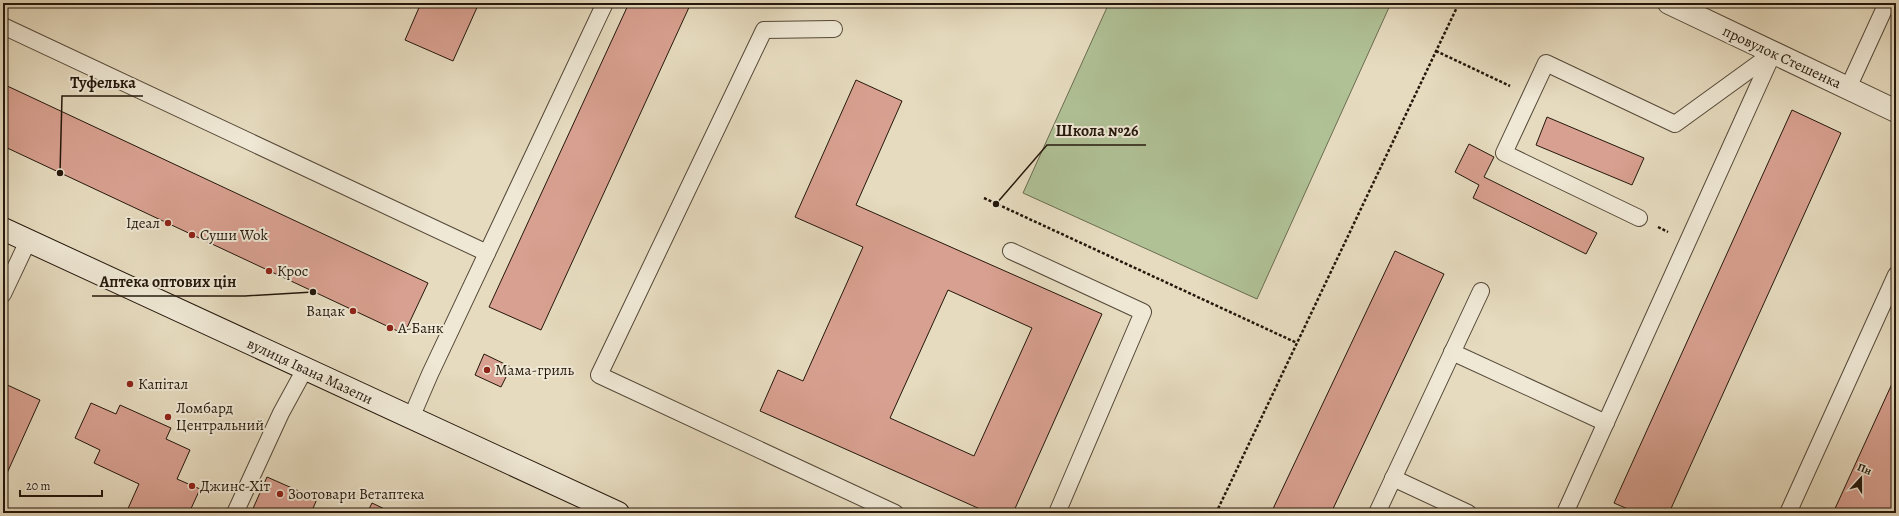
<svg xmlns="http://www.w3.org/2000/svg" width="1899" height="516" font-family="Alegreya,serif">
<rect width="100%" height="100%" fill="#e6dbbf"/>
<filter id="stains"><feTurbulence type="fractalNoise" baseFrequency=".005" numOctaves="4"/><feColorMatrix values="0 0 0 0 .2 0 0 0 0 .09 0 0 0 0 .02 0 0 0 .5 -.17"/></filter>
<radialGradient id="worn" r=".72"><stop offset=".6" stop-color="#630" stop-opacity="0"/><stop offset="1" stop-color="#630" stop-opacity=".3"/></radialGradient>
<!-- pitch -->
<path fill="#b0c196" stroke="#6a6c50" d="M 1109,3 L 1391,3 L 1257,299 L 1023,193 Z"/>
<!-- building -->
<g fill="#d8a090" stroke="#24170b" fill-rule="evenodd">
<path d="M 257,3 L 266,3 L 265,6 Z"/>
<path d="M 421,3 L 479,3 L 453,61 L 405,40 Z"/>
<path d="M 629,3 L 691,3 L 541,330 L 489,307 Z"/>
<path d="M 856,80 L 902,101 L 856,205 L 1102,314 L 1013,513 L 989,513 L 760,411 L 778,370 L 803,381 L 863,247 L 795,217 ZM 948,290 L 1032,328 L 974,456 L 890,418 Z"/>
<path d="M 3,84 L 428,283 L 404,334 L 3,146 Z"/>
<path d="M 1792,110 L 1841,133 L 1669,513 L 1637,513 L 1614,503 Z"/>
<path d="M 1547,117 L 1644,158 L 1632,185 L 1536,145 Z"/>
<path d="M 1469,144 L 1494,157 L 1484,177 L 1597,233 L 1586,254 L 1473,198 L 1479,185 L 1455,172 Z"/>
<path d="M 1395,251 L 1444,274 L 1331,513 L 1271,513 Z"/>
<path d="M 484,354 L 511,367 L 501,387 L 475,375 Z"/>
<path d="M 1896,375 L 1896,504 L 1892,513 L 1833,513 Z"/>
<path d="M 3,383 L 40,400 L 3,482 Z"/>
<path d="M 91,403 L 116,414 L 120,405 L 171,428 L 166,439 L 190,450 L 177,479 L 200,489 L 189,513 L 126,513 L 139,484 L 94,463 L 100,450 L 75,438 Z"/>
<path d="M 267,477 L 317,499 L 311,513 L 251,513 Z"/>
<path d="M 372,503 L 393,513 L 367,513 Z"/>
</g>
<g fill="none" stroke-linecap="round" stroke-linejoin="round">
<defs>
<g id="lane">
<path d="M 3,26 L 487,253"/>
<path d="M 834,29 L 764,30 L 599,375 L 895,513"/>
<path d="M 1848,88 L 1887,3"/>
<path d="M 1639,218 L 1504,153 L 1546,63 L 1675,124 L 1773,53"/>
<path d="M 1011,251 L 1143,312 L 1057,513"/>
<path d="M 3,294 L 28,241"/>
<path d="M 1452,352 L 1606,423"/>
<path d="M 411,418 L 430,374 L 605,3"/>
<path d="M 1393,478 L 1468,513"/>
<path d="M 235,513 L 281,413 L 305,369"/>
<path d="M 1377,513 L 1481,291"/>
<path d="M 1565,513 L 1773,53"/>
<path d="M 1788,513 L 1896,275"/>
</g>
<path id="street" d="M 1669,3 L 1896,111"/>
<path id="secondary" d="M 3,229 L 618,513"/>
</defs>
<!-- lane casing -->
<use href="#lane" stroke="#544838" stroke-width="18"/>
<!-- street casing -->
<use href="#street" stroke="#544838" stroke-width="24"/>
<!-- secondary casing -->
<use href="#secondary" stroke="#24170b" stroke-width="24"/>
<!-- path -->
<g stroke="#24170b" stroke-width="2.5" stroke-dasharray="3 2" stroke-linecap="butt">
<path d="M 1436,51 L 1510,86"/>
<path d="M 984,198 L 1297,343"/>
<path d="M 1658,227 L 1668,232"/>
<path d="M 1216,513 L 1459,3"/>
</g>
<!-- lane -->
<use href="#lane" stroke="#efe8d5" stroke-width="16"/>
<!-- street -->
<use href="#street" stroke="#efe8d5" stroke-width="22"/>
<!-- secondary -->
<use href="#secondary" stroke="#efe8d5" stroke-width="22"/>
</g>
<!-- markers -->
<g fill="#8f2418" stroke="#efe8d5" stroke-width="1.5">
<circle cx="168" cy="223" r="4"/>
<circle cx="192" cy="235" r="4"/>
<circle cx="269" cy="271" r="4"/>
<circle cx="353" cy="311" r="4"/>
<circle cx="390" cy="328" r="4"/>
<circle cx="487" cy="370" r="4"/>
<circle cx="130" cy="384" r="4"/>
<circle cx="168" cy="417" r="4"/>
<circle cx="192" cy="486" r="4"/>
<circle cx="280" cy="494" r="4"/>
</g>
<g text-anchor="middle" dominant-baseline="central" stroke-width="4" stroke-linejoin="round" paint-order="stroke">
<!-- street labels -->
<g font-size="15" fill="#24170b" stroke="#efe8d5">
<text transform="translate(1782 57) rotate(25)">провулок Стешенка</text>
<text transform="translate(310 371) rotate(25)">вулиця Івана Мазепи</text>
</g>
<!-- poi labels -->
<g font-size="15" fill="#24170b" stroke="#efe8d5" text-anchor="start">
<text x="160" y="223" text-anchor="end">Ідеал</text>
<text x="200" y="235">Суши Wok</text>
<text x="277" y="271">Крос</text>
<text x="345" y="311" text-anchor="end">Вацак</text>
<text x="398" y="328">А-Банк</text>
<text x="495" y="370">Мама-гриль</text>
<text x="138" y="384">Капітал</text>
<text x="176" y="408">Ломбард<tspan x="176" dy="17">Центральний</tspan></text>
<text x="200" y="486">Джинс-Хіт</text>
<text x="288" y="494">Зоотовари Ветаптека</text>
</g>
</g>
<!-- callouts -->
<path fill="none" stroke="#24170b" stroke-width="1.5" d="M60 173L62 96H143M996 204L1047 145H1146M313 292L245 296H92"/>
<g fill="#24170b" stroke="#efe8d5" stroke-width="1.5">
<circle cx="60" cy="173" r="4"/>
<circle cx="996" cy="204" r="4"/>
<circle cx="313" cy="292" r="4"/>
</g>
<g font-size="16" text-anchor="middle" font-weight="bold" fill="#24170b" stroke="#efe8d5" stroke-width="4" stroke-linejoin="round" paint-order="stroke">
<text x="103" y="88">Туфелька</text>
<text x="1097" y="136">Школа №26</text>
<text x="168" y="287">Аптека оптових цін</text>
</g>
<!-- margin -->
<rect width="1899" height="516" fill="none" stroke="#e6dbbf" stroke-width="16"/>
<rect x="4" y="4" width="1891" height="508" fill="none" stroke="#24170b" stroke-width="2"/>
<rect x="8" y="8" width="1883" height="500" fill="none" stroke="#24170b"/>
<!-- north arrow -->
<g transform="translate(1861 478) rotate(21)" stroke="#efe8d5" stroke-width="3" paint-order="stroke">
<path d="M0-3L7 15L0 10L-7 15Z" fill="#24170b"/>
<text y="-6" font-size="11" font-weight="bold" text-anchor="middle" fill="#24170b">Пн</text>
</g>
<!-- scale -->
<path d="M20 490v6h82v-6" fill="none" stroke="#24170b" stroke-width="2"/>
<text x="26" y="490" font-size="12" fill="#24170b" stroke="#efe8d5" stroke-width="3" paint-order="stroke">20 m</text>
<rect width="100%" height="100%" filter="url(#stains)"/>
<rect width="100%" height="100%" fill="url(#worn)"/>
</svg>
